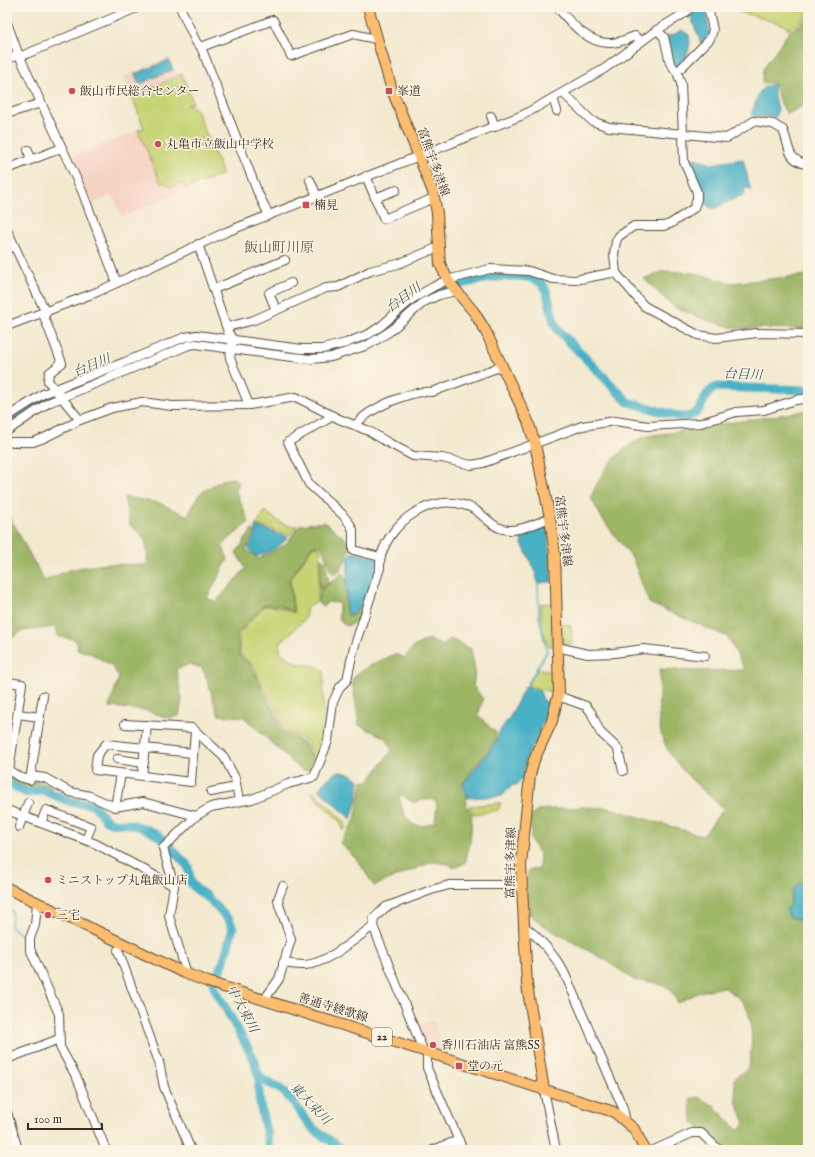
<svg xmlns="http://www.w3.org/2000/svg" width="815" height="1157" font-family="'IM FELL English','Noto Serif JP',serif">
<rect width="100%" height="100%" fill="#fcf5e5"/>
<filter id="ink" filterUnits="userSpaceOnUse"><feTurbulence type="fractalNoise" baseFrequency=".025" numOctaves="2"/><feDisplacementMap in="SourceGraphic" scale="8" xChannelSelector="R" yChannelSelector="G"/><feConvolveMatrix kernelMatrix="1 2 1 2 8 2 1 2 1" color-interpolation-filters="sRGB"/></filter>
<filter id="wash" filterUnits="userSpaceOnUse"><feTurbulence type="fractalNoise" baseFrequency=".012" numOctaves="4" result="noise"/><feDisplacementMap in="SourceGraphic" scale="16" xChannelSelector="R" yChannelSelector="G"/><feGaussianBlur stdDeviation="0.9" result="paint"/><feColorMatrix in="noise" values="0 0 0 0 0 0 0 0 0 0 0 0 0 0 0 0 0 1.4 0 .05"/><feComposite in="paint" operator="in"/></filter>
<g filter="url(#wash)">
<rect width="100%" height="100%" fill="#f2e9cf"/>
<!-- built -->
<g fill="#f5d2c2">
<path d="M 169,57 L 177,76 L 182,74 L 223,174 L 122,217 L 113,195 L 92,204 L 71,158 L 144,128 L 137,110 L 128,98 L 132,97 L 123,77 Z"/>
<path d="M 433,1020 L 440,1040 L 443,1039 L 449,1055 L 425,1048 L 416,1026 Z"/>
</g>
<!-- green -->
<g fill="#c7d475" stroke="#817f4a">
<path d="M 724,7 L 808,7 L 808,16 L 790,29 L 781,24 Z"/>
<path d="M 182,74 L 193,102 L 187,105 L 196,109 L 223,174 L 186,189 L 183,183 L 171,187 L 164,182 L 161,184 L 138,130 L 144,128 L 132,97 Z"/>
<path d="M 265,511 C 276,519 283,527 297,526 L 290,535 L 256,525 Z"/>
<path d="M 313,546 L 321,548 L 317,602 L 307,608 L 304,620 L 279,644 L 281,653 L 297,663 L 318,667 L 324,671 L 323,710 L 328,712 C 327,731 322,750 315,768 L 308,742 L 283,729 L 276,708 L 263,689 L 254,666 L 240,654 L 239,634 L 264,606 L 279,607 L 294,613 L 290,580 Z"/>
<path d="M 551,603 L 553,646 L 548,646 L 542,628 L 540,604 Z"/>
<path d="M 560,623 L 571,626 L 572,644 L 560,644 Z"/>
<path d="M 538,668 L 554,673 L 555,693 L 528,686 Z"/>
<path d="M 313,791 L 346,823 L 344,831 L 340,822 L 312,794 Z"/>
<path d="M 501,803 L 498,810 L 474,814 L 469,806 Z"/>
</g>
<!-- forest -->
<g fill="#9db666" stroke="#6c7042" fill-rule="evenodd">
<path d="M 808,19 L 808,103 L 787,114 L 778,98 L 777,88 L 773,82 L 762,83 L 763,69 L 788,33 Z"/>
<path d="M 663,271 L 695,273 L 731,283 L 808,275 L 808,329 L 735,328 L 703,319 L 674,307 L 644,279 Z"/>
<path d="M 808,410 L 808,1150 L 723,1150 L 692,1121 L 690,1099 L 698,1097 L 714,1106 L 738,1130 L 745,1123 L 737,1103 L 734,1079 L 749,1067 C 752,1050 755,1013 741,1000 C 736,995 729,991 723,987 L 699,992 L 678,1003 L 671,989 L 657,983 L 634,980 L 607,961 L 551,930 L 531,916 L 527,902 L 528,871 L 539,868 L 540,854 L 531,840 L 531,816 L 538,810 L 583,807 L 609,808 L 703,836 L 723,809 C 700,786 666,762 660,728 C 657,711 660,687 660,669 L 693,671 L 745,670 L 728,637 L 649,603 L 633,559 L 603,520 L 591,498 C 600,473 615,452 640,439 C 649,434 665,434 676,432 C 720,423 764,419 808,410 Z"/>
<path d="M 233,478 L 239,482 L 236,492 L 249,522 L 222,545 L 228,559 L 207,598 L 216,602 L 246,568 L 236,553 L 252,530 L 255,532 L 246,549 L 259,559 L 286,544 L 300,525 L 324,522 L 351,543 L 351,548 C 344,556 345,572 334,574 L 330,570 L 322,546 L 313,545 L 289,580 L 293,612 L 279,605 L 264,605 L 237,634 L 239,655 L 252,666 L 262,690 L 274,710 L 281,730 L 306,744 L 315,771 L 302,770 L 293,763 L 244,717 L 219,715 C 212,700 210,683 202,668 L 190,664 L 176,669 L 182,700 L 179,716 L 169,718 L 144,710 L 109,707 L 119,677 L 111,665 L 88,652 L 77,650 L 78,644 L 73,639 L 59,637 L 55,627 L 22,631 L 7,641 L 7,520 L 10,517 L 44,581 L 72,569 L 105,564 L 147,565 C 148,544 147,537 130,525 L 124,497 L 159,503 L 188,516 L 199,494 L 222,480 Z"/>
<path d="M 322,558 L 325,561 L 329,583 L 319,589 Z"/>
<path d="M 343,573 C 352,586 341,606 348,615 L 354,615 L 364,599 L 368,596 C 363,611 363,619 348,626 L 343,624 L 339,618 L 339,603 L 328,602 L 323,607 L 318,603 L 320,590 Z"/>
<path d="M 428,639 L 443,646 L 450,639 L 471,649 L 475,671 L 473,686 L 483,699 L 478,715 C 485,721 488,727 496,732 C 497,746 482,757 474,768 C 469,773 466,780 461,786 L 467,793 L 466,805 L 472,814 L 470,843 L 465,863 L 453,868 L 449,864 L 432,862 L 374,886 L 359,862 L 340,843 L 355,820 L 362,782 L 369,781 L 392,750 L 386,738 L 359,725 L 352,680 C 361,667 381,661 395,654 L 405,658 L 412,648 ZM 402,794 C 417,810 417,797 435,800 L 437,804 L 435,822 L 424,826 L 414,825 L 405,816 L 399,798 Z"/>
<path d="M 7,774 L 16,780 L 33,785 L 34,781 L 52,786 L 51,788 L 27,789 L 7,779 Z"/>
</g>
<!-- water -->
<g fill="#48b1c6" stroke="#426e72">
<path d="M 698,7 L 704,7 L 706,10 L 710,35 L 701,43 L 690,15 Z"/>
<path d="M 682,30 L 689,35 C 692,48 686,59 678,69 L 672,62 L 667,36 L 673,35 Z"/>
<path d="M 169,60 L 173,70 L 139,84 L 135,74 Z"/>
<path d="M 771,84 L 774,84 L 774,97 L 778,109 L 776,117 L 754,117 L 751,114 C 759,100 754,90 771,84 Z"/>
<path d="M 696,158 L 711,164 L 743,159 L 751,191 L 748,188 L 744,189 L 745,194 L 713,209 C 698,203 692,176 687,163 L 690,160 Z"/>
<path d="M 547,522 L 552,582 L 538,583 L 535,570 L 522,544 L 519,532 Z"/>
<path d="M 255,526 L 288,537 C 284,544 264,556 256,556 L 248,548 L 256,533 Z"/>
<path d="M 352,552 L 377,558 C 377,560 379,561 379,564 C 379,575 361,610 351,615 L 347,613 L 346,610 L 348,556 Z"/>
<path d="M 525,686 L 540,691 L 543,700 L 552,704 L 541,726 L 536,745 L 532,746 L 526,760 L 524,778 L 517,785 L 513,785 L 502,796 L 468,798 L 463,784 L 496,742 L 499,732 L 511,715 Z"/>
<path d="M 337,771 L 353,775 L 359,780 L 357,800 L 351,819 L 318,789 L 320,789 L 323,783 Z"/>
<path d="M 801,883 L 808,888 L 808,922 L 789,917 L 786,908 L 790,906 C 791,896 791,887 801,883 Z"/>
</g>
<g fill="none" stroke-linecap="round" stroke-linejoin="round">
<!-- stream -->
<g stroke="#48b1c6" stroke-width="1.5">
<path d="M 459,302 L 465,309"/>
<path d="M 526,687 L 547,651 L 539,618 L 538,582"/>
<path d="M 7,907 L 12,912 L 11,927 L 26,938"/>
</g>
<!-- river -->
<g stroke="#48b1c6" stroke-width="9">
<path d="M 138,362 L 181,343 L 195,340 C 219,343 243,346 267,349 C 288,352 310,357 331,353 C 354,348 375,338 393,323 C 403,314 412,304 423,298 C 445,286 523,264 542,284 C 550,292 550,316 557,329 L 628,402 L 681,417 C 706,418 699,393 717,387 L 808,390"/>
<path d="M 7,424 L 43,400 L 65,392"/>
<path d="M 7,782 L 22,791 L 28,793 L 43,790 L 71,802 L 94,805 L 106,820 L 113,823 L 131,824 L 146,829 L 159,836 L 188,866 L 191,883 L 196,889 L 206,896 L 229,920 L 233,928 L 223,964 L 213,983 L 215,989 L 255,1061 C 256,1084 272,1081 285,1093 C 296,1104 303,1119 315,1130 C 323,1137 335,1142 342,1150"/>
<path d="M 260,1076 C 255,1102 267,1124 269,1150"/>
</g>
</g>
</g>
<g filter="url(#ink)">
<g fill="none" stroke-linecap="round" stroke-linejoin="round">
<defs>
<g id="minor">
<path d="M 180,7 L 196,42 L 201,47 L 258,193 L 269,215"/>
<path d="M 557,7 C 570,22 588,44 610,43 C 619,43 627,39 635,36 L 641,42"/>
<path d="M 7,23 L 18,53 L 82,191 L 117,283"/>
<path d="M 201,47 L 273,20 L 291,56 L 353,34 L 376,39"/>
<path d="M 7,58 L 24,55 L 139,7"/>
<path d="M 677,72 L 710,39 L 713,30 L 708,7"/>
<path d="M 563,93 L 592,121 L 609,127 L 727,138 L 754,121 L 773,124 L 783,130 C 791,149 785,158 808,165"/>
<path d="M 553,98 L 557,111"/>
<path d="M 7,114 L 41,103"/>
<path d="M 491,116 L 495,127"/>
<path d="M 28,150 L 31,160"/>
<path d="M 7,169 L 62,148"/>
<path d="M 366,176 L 384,219 L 434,198"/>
<path d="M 310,180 L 317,196"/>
<path d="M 375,198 L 396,190"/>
<path d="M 7,230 L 46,313"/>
<path d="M 198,244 L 228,332 L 233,340 L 230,358 L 249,405"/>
<path d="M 616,273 L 614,254 L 616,241 L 619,236 L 634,226 L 663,226 L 670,224 L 694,208 L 697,199 L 697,192 L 684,162 L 681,83 L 677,72 L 670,63 L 664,37 L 657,30"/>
<path d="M 214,289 L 285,260"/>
<path d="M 276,310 L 269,293 L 291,283"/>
<path d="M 43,314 L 62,363 L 49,373 L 48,381 L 80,420"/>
<path d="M 7,326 L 97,292 L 226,232 L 523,115 L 604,69 L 657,30 L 685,13 L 691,7"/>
<path d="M 227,327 L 254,320 L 326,288 L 338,287 L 370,271 L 398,264 L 439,247"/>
<path d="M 331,415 L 328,419 L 288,442 L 309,484 L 342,514 L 350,524 L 353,530 L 353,550 L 380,557"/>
<path d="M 7,417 L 43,394 L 125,362 L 185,337 L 197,335 L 302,349 L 322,349 L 346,343 L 369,334 L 381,326 L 412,299 L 433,287 L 447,280 L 490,269 L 529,271 L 553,279 L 575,280 L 611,273 L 616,273 L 644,306 L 698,335 L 716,338 L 757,333 L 808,334"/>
<path d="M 356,425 C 367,409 413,389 432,392 L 502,366"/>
<path d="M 7,431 L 48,403 L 189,345 L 196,344 L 284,356 L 311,359 L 331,357 L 368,345 L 389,332 L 424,302 L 439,295 L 456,291"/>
<path d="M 7,442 L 33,442 L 44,438 L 80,420 L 112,408 L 142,402 L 172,406 L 249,405 L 296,397 L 339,419 L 369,431 L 387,442 L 413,456 L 442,458 L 471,465 L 483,463 L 582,426 L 615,421 L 648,426 L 701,423 L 736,412 L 764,410 L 796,400 L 808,398"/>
<path d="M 557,647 L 588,654 L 614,653 L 644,649 L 705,656"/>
<path d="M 7,682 L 22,684 L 9,770"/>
<path d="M 558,696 L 586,706 L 591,712 L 600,732 L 618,749 L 623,771"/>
<path d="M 18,714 L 40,717"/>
<path d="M 125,724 L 192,728 L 224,757 L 235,778 L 239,801"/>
<path d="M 193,753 L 106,744 L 97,755 L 95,770 L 191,782 L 195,731"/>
<path d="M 117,759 L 144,763"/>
<path d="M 7,769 L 19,777 L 30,780 L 43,696"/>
<path d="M 31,776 L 45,778 L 70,792 L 90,796 L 115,807 L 143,802 L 196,816"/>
<path d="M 142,776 L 147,725"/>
<path d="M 211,792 L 236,787"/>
<path d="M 115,807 L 121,774"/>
<path d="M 7,810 L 96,844 L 174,886"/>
<path d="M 41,823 L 46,810 L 91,827 L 86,840"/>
<path d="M 19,827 L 28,803"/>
<path d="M 37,903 L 35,925 L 30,938 L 30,949 L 59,1014 L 60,1047 L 77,1078 L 106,1150"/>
<path d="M 524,926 C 541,939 553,953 564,972 L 623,1108 L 626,1122"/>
<path d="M 118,950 L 159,1062 L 164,1087 L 191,1150"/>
<path d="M 283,963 C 290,964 298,965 305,965 C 327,964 356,938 373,926"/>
<path d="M 187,974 L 169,916 L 174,886 L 163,848 L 196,816 L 211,807 L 252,799 L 288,784 L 314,777 L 328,741 L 333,702 L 340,687 L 347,680 L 353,651 L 380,568 C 380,564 380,559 381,556 C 391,521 431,493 467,506 C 481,510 489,526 503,529 C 518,533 536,523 550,518"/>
<path d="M 264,1000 L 279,979 L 291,939 L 279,905 L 278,899 L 283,886"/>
<path d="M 423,1050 L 373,926 L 374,918 L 386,907 L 431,890 L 449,885 L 522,885"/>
<path d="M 427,1052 L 427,1068 L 463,1150"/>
<path d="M 7,1059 L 59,1039"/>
<path d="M 544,1090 L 556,1150"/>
<path d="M 7,1112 L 18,1150"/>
<path d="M 433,1150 L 459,1140"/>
<path d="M 654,1150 L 692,1133 L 701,1133 L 719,1150"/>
</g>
<g id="major">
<path d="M 368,7 L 392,90 L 433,192 L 437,213 L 440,264 L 449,282 L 474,312 L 485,330 L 528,421 L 535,444 L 550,518 L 555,554 L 559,692 L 552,721 L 534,760 L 530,775 L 521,865 L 527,985 L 544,1090"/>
<path d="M 7,888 L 182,972 L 208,982 L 614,1112 L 634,1129 L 645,1150"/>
</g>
</defs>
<!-- minor casing -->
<use href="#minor" stroke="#564739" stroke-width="10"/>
<!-- major casing -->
<use href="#major" stroke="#564739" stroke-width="12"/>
<!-- minor -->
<use href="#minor" stroke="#fff" stroke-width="8"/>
<!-- major -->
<use href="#major" stroke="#fcbd6f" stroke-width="10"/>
</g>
</g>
<!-- markers -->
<g fill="#d1495b" stroke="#fcf5e5" stroke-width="1.5">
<circle cx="72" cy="91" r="4"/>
<rect x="385" y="87" width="8" height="8" rx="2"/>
<circle cx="158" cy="144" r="4"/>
<rect x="302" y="201" width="8" height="8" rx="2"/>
<circle cx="48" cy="880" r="4"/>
<circle cx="48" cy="915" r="4"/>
<circle cx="433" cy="1045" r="4"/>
<rect x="455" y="1062" width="8" height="8" rx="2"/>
</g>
<g text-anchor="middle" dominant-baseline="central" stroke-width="3" stroke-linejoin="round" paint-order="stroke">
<!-- shield labels -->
<rect fill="#fcf5e5" stroke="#75675a" stroke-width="1" x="372" y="1028" width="20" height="18" rx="3"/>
<g font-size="11" font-weight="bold" fill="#3b2a1e">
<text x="382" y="1037">22</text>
</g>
<!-- poi labels -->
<g font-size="12" fill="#3b2a1e" stroke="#fcf5e5" text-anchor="start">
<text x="80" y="91">飯山市民総合センター</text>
<text x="397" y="91">峯道</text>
<text x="166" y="144">丸亀市立飯山中学校</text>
<text x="314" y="205">楠見</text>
<text x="56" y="880">ミニストップ丸亀飯山店</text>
<text x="56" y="915">三宅</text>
<text x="441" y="1045">香川石油店 富熊SS</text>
<text x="467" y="1066">堂の元</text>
</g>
<!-- street labels -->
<g font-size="12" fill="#3b2a1e" stroke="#fcf5e5">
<text transform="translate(433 162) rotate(70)">富熊宇多津線</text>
<text transform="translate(563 531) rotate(83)">富熊宇多津線</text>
<text transform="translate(511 863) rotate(-89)">富熊宇多津線</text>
<text transform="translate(333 1008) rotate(17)">善通寺綾歌線</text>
</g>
<!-- water labels -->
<g font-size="13" font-style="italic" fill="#405959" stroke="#fcf5e5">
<text transform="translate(404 298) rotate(-36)">台目川</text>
<text transform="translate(92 366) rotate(-23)">台目川</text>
<text transform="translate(743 375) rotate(2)">台目川</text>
<text transform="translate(242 1009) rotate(62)">中大束川</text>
<text transform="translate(310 1104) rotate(46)">東大束川</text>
</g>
<!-- quarter labels -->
<g font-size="14" fill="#785545" stroke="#fcf5e5">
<text x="279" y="248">飯山町川原</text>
</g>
</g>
<!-- margin -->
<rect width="815" height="1157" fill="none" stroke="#fcf5e5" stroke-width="24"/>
<!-- scale -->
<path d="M28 1123v6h74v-6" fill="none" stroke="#3b2a1e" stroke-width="2"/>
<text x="34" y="1123" font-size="12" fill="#3b2a1e" stroke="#fcf5e5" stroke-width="3" paint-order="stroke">100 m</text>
</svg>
